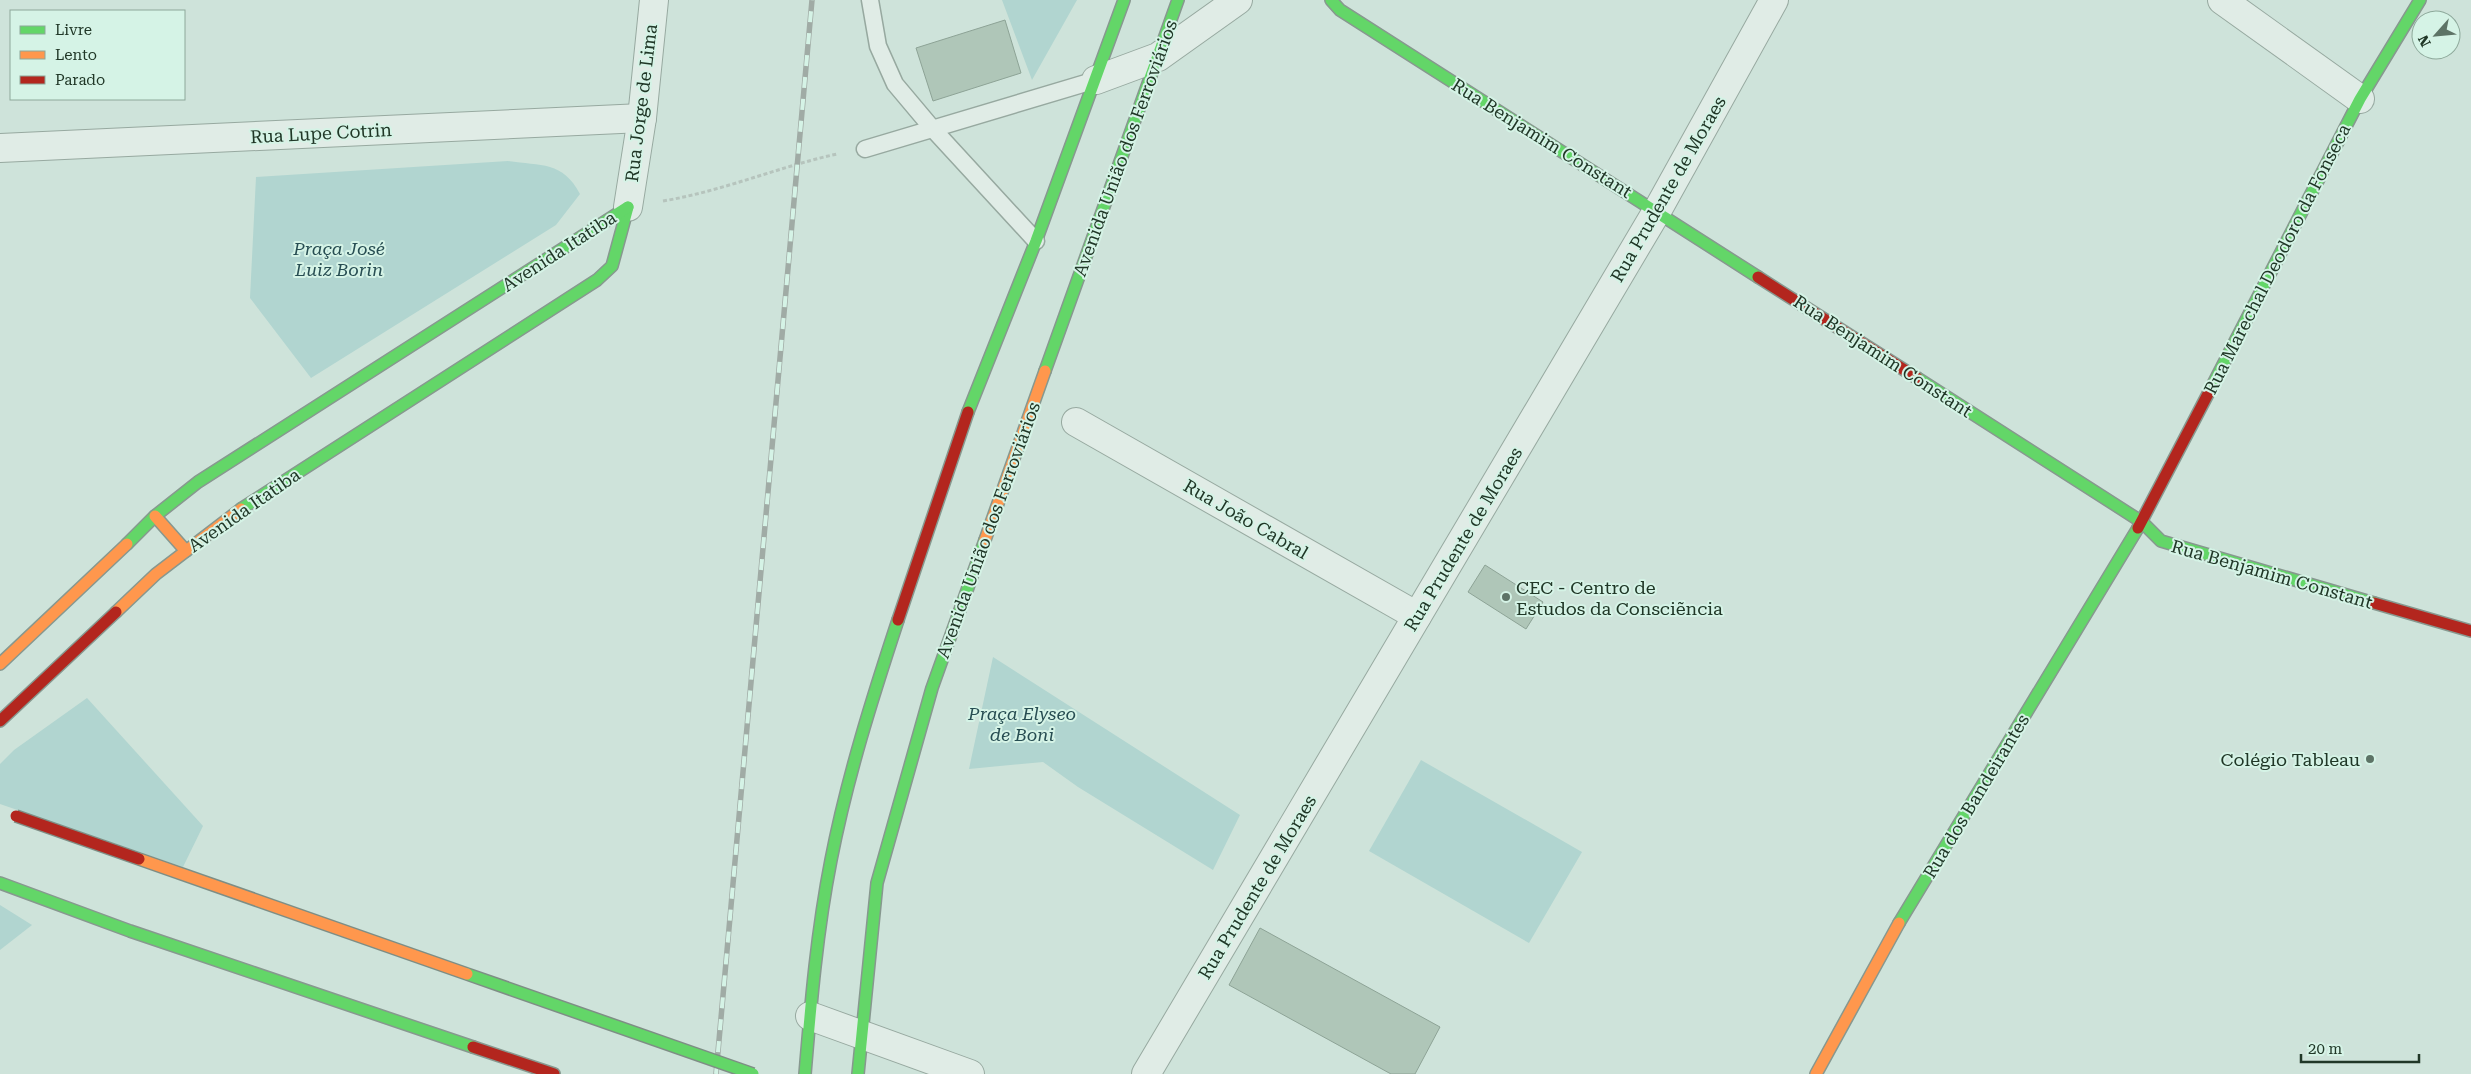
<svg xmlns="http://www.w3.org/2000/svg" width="2471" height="1074" font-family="'Roboto Serif',serif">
<rect width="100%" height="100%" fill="#cee3da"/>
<!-- green -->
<g fill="#b1d5d0">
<path d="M 1002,0 L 1077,0 L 1032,80 Z"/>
<path d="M 508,161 C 541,166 563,161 580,194 L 556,225 L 311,378 L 250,298 L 256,177 Z"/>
<path d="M 993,657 L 1240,815 L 1213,870 L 1078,787 L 1043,762 L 969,769 Z"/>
<path d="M 87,698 L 203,826 L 183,867 L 0,804 L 0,764 L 14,750 Z"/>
<path d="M 1421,760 L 1582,852 L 1529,943 L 1369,851 Z"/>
<path d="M 0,905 L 32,925 L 0,950 Z"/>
</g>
<!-- building -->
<g fill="#afc6b8" stroke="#8da396">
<path d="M 1005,20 L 1021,73 L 933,101 L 916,48 Z"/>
<path d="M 1485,565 L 1543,602 L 1526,629 L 1468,592 Z"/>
<path d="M 1260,928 L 1440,1027 L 1415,1074 L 1391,1074 L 1229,985 Z"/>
</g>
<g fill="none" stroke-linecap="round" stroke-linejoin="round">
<defs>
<g id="lane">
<path d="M 870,0 L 878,46 L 895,84 L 932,128 L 1036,241"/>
<path d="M 865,149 L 1096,80"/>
</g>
<g id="street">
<path d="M 2222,0 L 2360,99"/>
<path d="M 1096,80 L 1158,57 L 1238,0"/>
<path d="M 0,148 L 642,118"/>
<path d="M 628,207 L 642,118 L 654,0"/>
<path d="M 1076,422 L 1417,616"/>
<path d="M 810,1016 L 970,1074"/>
<path d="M 1146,1074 L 1657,211 L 1774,0"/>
</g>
<g id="fast">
<path d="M 1331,0 L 1340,10 L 1758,277"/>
<path d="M 1045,371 L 1178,0"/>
<path d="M 1917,378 L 2142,522 L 2161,541 L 2374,603"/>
<path d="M 2209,392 L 2360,99 L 2420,0"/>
<path d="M 968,412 L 1036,241 L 1124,0"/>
<path d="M 241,509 L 597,280 L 612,266 L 628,207"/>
<path d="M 127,544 L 155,516 L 198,482 L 628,207"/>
<path d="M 0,883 L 130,931 L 473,1047"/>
<path d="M 1899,923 L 2138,528"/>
<path d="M 805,1074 C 811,1002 817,931 831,860 C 847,778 872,699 898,620"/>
<path d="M 858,1074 L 877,883 L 932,688 L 985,540"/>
</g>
<g id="slow">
<path d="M 155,516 L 186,551"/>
<path d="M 985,540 L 1045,371"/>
<path d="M 116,612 L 156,574 L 241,509"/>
<path d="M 0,664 L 127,544"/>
<path d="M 1816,1074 L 1899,923"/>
</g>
<g id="jam">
<path d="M 1758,277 L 1917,378"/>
<path d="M 2138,528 L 2209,392"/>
<path d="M 2374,603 L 2471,631"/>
<path d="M 898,620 L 968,412"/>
<path d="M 0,721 L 116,612"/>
<path d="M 473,1047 L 554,1074"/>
</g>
</defs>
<!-- lane casing -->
<use href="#lane" stroke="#97a9a0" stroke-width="19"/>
<!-- street casing -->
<use href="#street" stroke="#97a9a0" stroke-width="30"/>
<!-- fast casing -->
<use href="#fast" stroke="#87988f" stroke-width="14"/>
<!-- slow casing -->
<use href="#slow" stroke="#87988f" stroke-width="14"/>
<!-- jam casing -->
<use href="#jam" stroke="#87988f" stroke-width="14"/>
<!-- path -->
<path stroke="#b6c4bd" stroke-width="3" stroke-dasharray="4 2.5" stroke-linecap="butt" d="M 663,201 C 723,191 778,167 837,154"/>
<!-- lane -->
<use href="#lane" stroke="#e0ece6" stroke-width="16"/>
<!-- street -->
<use href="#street" stroke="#e0ece6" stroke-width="28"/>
<!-- fast -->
<use href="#fast" stroke="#63d668" stroke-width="11"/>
<!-- slow -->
<use href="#slow" stroke="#ff974d" stroke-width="11"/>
<!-- jam -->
<use href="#jam" stroke="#b3261e" stroke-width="11"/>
<defs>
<path id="rail" d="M 716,1074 L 812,0"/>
</defs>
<!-- rail casing -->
<use href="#rail" stroke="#a0aba5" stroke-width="5.5"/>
<!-- rail -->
<use href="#rail" stroke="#d5f3e6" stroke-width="4" stroke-dasharray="11" stroke-linecap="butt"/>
<defs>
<path id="fast-bridge" d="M 467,974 L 753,1074"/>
<path id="slow-bridge" d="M 139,859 L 467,974"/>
<path id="jam-bridge" d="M 16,816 L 139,859"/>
</defs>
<!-- fast-bridge casing -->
<use href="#fast-bridge" stroke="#7e8e85" stroke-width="14" stroke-linecap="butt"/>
<!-- slow-bridge casing -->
<use href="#slow-bridge" stroke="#7e8e85" stroke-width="14" stroke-linecap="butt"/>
<!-- jam-bridge casing -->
<use href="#jam-bridge" stroke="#7e8e85" stroke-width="14" stroke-linecap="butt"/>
<!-- fast-bridge -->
<use href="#fast-bridge" stroke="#63d668" stroke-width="11"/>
<!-- slow-bridge -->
<use href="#slow-bridge" stroke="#ff974d" stroke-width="11"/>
<!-- jam-bridge -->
<use href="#jam-bridge" stroke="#b3261e" stroke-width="11"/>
</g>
<!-- markers -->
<g fill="#5d7366" stroke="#d5f3e6" stroke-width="2">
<circle cx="1506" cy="597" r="5"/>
<circle cx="2370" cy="759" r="5"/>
</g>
<g text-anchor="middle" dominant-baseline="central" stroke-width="4" stroke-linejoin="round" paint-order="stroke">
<!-- street labels -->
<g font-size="18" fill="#203727" stroke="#d5f3e6">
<text transform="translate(641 103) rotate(-83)">Rua Jorge de Lima</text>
<text transform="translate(321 133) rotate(-3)">Rua Lupe Cotrin</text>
<text transform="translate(1542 138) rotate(32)">Rua Benjamim Constant</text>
<text transform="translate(1125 148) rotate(-70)">Avenida União dos Ferroviários</text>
<text transform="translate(1668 189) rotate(-60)">Rua Prudente de Moraes</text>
<text transform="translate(559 251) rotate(-33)">Avenida Itatiba</text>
<text transform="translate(2277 259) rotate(-63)">Rua Marechal Deodoro da Fonseca</text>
<text transform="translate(1883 356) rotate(33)">Rua Benjamim Constant</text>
<text transform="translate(244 510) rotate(-35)">Avenida Itatiba</text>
<text transform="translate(1246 519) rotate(30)">Rua João Cabral</text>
<text transform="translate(988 530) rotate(-70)">Avenida União dos Ferroviários</text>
<text transform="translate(1463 539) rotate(-59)">Rua Prudente de Moraes</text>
<text transform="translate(2272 574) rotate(16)">Rua Benjamim Constant</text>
<text transform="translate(1976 796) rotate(-59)">Rua dos Bandeirantes</text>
<text transform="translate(1257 887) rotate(-59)">Rua Prudente de Moraes</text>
</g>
<!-- park labels -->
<g font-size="18" font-style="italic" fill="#274d52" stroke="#d5f3e6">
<text x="339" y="248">Praça José<tspan x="339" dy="21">Luiz Borin</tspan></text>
<text x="1022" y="713">Praça Elyseo<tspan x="1022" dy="21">de Boni</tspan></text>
</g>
<!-- poi labels -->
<g font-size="18" fill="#203727" stroke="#d5f3e6" text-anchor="start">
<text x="1516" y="587">CEC - Centro de<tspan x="1516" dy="21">Estudos da Consciẽncia</tspan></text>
<text x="2360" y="759" text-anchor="end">Colégio Tableau</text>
</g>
</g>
<!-- legend -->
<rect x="10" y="10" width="175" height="90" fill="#d5f3e6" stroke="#8da89a"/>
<rect x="20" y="26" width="25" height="8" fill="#63d668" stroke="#8da89a"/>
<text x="55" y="35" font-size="15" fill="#203727">Livre</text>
<rect x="20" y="51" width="25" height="8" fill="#ff974d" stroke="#8da89a"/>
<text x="55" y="60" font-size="15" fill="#203727">Lento</text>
<rect x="20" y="76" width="25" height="8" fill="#b3261e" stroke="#8da89a"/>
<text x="55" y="85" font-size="15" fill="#203727">Parado</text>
<!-- north arrow -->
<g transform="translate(2436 35) rotate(243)"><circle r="24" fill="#d5f3e6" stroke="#8da89a"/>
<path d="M0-4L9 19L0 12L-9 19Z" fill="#5d7366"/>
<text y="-8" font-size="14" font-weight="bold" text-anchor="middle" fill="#203727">N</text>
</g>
<!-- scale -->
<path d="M2301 1054v8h118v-8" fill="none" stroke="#203727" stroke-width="2.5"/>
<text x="2308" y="1054" font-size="15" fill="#203727" stroke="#d5f3e6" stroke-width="4" paint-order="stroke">20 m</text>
</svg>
